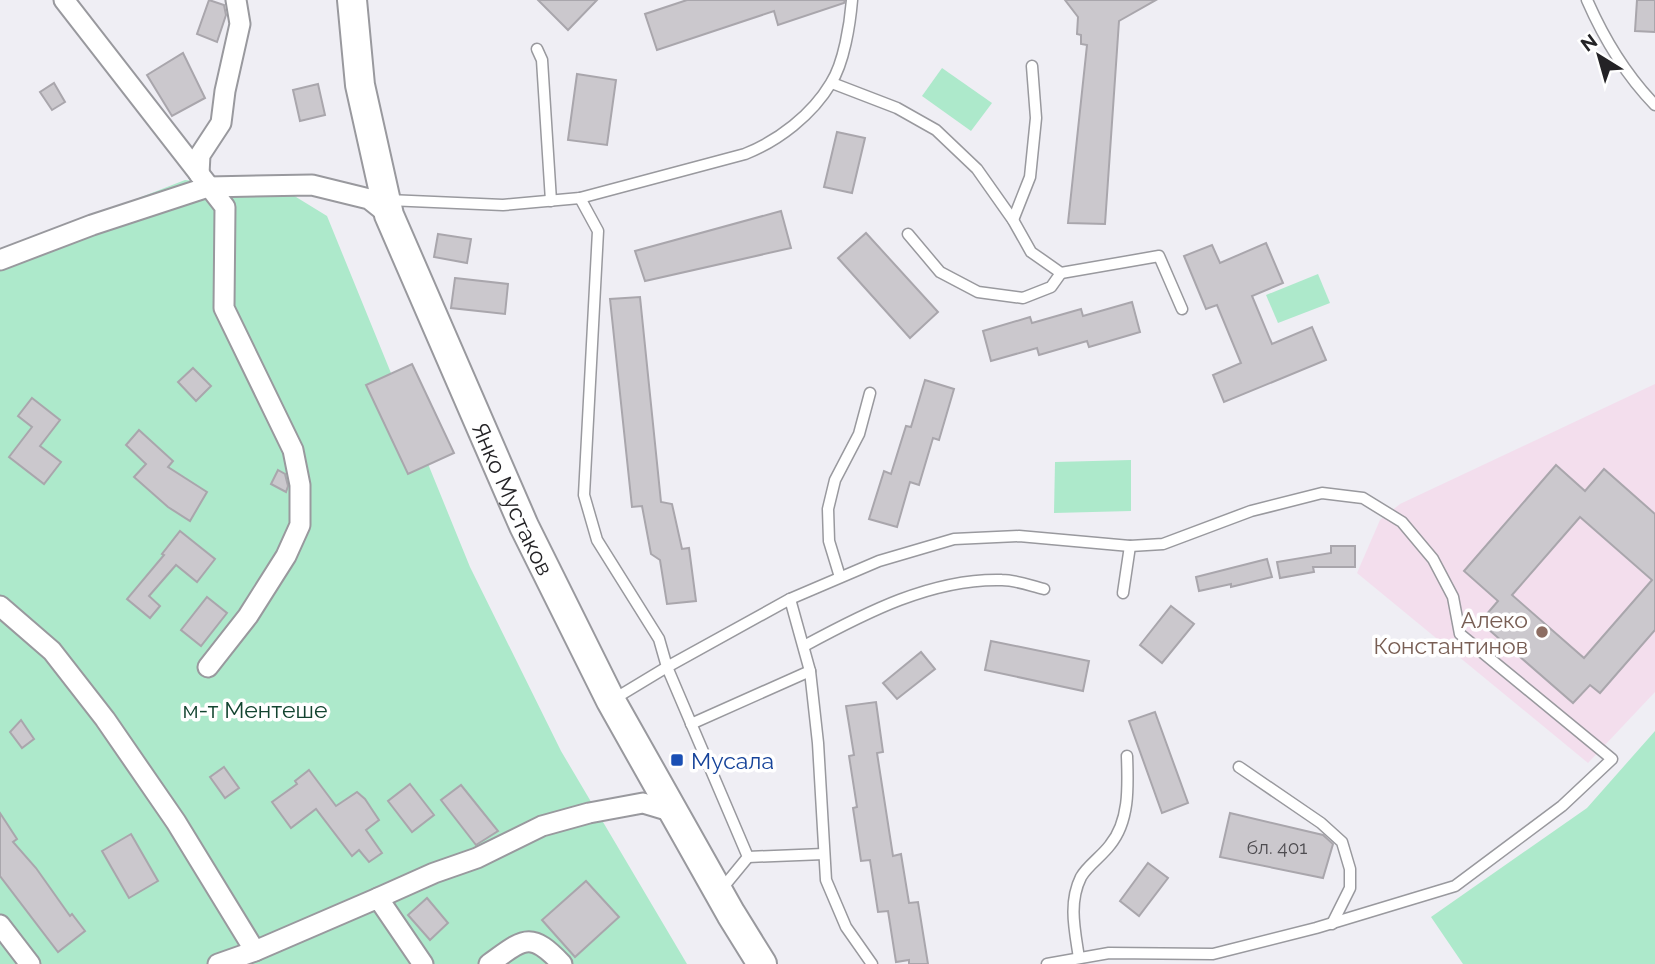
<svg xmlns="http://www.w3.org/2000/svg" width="1655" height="964" font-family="Raleway,sans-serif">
<rect width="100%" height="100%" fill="#efeef4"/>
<!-- education -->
<path fill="#f3deed" d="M 1655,384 L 1655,692 L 1588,763 L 1357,573 L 1380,520 L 1400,504 Z"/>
<!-- green -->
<g fill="#ade9cb">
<path d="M 942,68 L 992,103 L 971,131 L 922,96 Z"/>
<path d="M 185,180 L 283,189 L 327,216 L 470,567 L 561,751 L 687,964 L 0,964 L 0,252 Z"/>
<path d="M 1318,274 L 1330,303 L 1278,323 L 1266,295 Z"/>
<path d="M 1131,460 L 1131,511 L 1054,513 L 1055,462 Z"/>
<path d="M 1655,731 L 1655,964 L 1463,964 L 1431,917 L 1587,808 Z"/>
</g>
<!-- building -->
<g fill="#cbc8cd" stroke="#a9a6ac" stroke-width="2" fill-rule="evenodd">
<path d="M 209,0 L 224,5 L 226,15 L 217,42 L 197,34 Z"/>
<path d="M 538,0 L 597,0 L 568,30 Z"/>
<path d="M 687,0 L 845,0 L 844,3 L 778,25 L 774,11 L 657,50 L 645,14 Z"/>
<path d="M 1065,0 L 1156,0 L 1119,21 L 1105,224 L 1068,223 L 1087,45 L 1081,44 L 1081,35 L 1077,34 L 1078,17 Z"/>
<path d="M 1637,0 L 1655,0 L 1655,32 L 1635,31 Z"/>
<path d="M 183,53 L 205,98 L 172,116 L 147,75 Z"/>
<path d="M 577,74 L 616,80 L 607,145 L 568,140 Z"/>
<path d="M 54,83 L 65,102 L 52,110 L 40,92 Z"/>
<path d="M 318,84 L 325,115 L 300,121 L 293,90 Z"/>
<path d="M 837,132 L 865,138 L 852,193 L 824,187 Z"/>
<path d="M 781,211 L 791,248 L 645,281 L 635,251 Z"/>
<path d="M 866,233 L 938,312 L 910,338 L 838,258 Z"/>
<path d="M 438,234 L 471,239 L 467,263 L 434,257 Z"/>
<path d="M 1266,243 L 1283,283 L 1252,296 L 1272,344 L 1312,327 L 1326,360 L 1224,402 L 1213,375 L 1241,363 L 1217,305 L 1206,309 L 1184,256 L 1212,245 L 1220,263 Z"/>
<path d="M 455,278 L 508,284 L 505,314 L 451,308 Z"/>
<path d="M 640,297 L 661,502 L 672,504 L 682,549 L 689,548 L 696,601 L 667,604 L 660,560 L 651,554 L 642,506 L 632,507 L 610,299 Z"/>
<path d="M 1132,302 L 1140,332 L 1089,347 L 1087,341 L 1039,355 L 1037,348 L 991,361 L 983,331 L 1030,317 L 1032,323 L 1081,309 L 1083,316 Z"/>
<path d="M 412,364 L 454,453 L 408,474 L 366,385 Z"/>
<path d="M 193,368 L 211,386 L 196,401 L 178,382 Z"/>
<path d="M 925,380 L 954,389 L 939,440 L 933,438 L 919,485 L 910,482 L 897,527 L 869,519 L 884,471 L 891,474 L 906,426 L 911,427 Z"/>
<path d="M 32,398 L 60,420 L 40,446 L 61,462 L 44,484 L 9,457 L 32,427 L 18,416 Z"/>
<path d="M 139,430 L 173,461 L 168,467 L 207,492 L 190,521 L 168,507 L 134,477 L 146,464 L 126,445 Z"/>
<path d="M 1556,465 L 1585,491 L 1604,469 L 1655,514 L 1655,630 L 1600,693 L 1590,685 L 1573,703 L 1480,622 L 1498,601 L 1464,571 ZM 1580,517 L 1652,580 L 1584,658 L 1512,595 Z"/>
<path d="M 278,470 L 285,474 L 288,486 L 286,492 L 271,484 Z"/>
<path d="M 180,531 L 215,559 L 197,582 L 176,565 L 149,596 L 160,606 L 150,618 L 127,599 L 164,555 L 162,554 Z"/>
<path d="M 1331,546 L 1355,546 L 1355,567 L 1313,567 L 1314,572 L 1280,578 L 1277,562 L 1331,553 Z"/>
<path d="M 1267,559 L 1272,577 L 1231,587 L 1231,584 L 1199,591 L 1196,577 Z"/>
<path d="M 207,597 L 227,613 L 201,646 L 181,630 Z"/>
<path d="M 1171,606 L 1194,624 L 1162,663 L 1140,645 Z"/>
<path d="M 991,641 L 1089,661 L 1083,691 L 985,670 Z"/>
<path d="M 921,652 L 935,669 L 897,699 L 883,683 Z"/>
<path d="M 876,702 L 883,752 L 877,753 L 893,856 L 901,854 L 909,903 L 918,902 L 928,964 L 909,964 L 909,960 L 896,962 L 888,911 L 878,912 L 870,860 L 861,861 L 853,808 L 857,807 L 849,756 L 854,755 L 846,706 Z"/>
<path d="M 1155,712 L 1188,803 L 1162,813 L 1129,721 Z"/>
<path d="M 21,720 L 34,739 L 22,748 L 10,732 Z"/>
<path d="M 224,767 L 239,788 L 225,798 L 210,777 Z"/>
<path d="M 309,770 L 336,806 L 357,792 L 365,799 L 379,820 L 366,830 L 382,853 L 369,862 L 359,850 L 352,856 L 316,809 L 291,828 L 272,802 L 297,784 L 295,781 Z"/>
<path d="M 410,784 L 434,815 L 412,832 L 388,801 Z"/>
<path d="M 461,785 L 498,831 L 476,845 L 441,800 Z"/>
<path d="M 0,813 L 17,839 L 13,842 L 36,868 L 70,916 L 72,914 L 85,931 L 58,952 L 0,876 Z"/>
<path d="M 1230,813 L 1323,835 L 1333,844 L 1323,878 L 1220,857 Z"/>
<path d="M 131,834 L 158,881 L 129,898 L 102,851 Z"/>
<path d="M 1148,863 L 1168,878 L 1139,916 L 1120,901 Z"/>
<path d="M 586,881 L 619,917 L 575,957 L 542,920 Z"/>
<path d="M 427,898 L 448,923 L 430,940 L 408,915 Z"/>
</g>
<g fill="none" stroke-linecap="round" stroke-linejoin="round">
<defs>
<g id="lane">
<path d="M 1587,0 C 1604,39 1625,74 1655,105"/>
<path d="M 537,49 L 542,60 L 551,201"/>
<path d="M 832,83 L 897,108 L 936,130 L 977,169 L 1013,220 L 1031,252 L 1061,273 L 1159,256 L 1182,309"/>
<path d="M 580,198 L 598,231 L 584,495 L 597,540 L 659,639 L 667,667 L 748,857 L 720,891"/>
<path d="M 388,200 L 503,205 L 580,198 L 745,154 C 778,141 812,115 831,83 C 844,63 850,24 852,0"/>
<path d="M 1013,220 L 1030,177 L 1036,118 L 1032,66"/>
<path d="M 908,234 L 940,272 L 978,292 L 1023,298 L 1051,287 L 1061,273"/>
<path d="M 840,577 L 829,541 L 828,509 L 835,480 L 859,434 L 870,393"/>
<path d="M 1123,593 L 1130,546"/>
<path d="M 790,599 L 810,671 L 818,743 L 826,880 L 846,927 L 872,964"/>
<path d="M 804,646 C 865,613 932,578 1002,580 C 1016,580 1031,586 1044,589"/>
<path d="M 614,699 L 667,667 L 790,599 L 879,561 L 954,539 L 1019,536 L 1130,546 L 1163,544 L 1251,511 L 1322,493 L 1363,498 L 1402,522 L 1433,559 L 1453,597 L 1460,634 L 1612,759 L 1562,806 L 1455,886 L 1316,928 L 1213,954 L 1109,953 L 1047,964"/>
<path d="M 691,724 L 810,671"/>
<path d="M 1239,767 L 1321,823 L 1342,842 L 1350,869 L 1350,888 L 1332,924"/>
<path d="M 748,857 L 824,854"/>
<path d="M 1079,958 C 1075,931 1068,903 1081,877 C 1087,866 1102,856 1110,845 C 1130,821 1128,785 1127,756"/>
</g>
<g id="street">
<path d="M 64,0 L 225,207 L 224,308 L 293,450 L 300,485 L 300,525 L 286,556 L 248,616 L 208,667"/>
<path d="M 199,174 L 200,155 L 221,123 L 225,91 L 240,24 L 236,0"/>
<path d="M 0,260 L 92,225 L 208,187 L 312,185 L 369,199 L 389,215"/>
<path d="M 0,606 L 52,651 L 105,719 L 176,822 L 255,951"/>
<path d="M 378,898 L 434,873 L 477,858 L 542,826 L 589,813 L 643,803 L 673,812"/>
<path d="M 0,925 L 30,964"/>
<path d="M 218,964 L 255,951 L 378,898 L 423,964"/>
<path d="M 489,964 C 524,939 530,930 562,964"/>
</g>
<g id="secondary">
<path id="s1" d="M 352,0 L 360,85 L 389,215 L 524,526 L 611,701 L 731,914 L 762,964"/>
</g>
</defs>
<!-- lane casing -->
<use href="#lane" stroke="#99999e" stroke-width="13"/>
<!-- street casing -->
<use href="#street" stroke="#99999e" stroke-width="23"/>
<!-- secondary casing -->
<use href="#secondary" stroke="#99999e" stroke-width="32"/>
<!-- lane -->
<use href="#lane" stroke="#fff" stroke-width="10"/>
<!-- street -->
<use href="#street" stroke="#fff" stroke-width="19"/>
<!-- secondary -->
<use href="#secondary" stroke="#fff" stroke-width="28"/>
</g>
<!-- markers -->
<circle fill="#8d6e63" stroke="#fff" stroke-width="2.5" cx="1542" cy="632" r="7"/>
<rect fill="#1a4fb4" stroke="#fff" stroke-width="2.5" x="670" y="753" width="14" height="14" rx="3.5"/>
<g text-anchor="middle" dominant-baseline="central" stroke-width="7" stroke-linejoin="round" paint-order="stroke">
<!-- number labels -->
<g font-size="19" fill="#4e4c50">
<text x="1277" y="847">бл. 401</text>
</g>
<!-- street labels -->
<g font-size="23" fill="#242326" stroke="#fff">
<text stroke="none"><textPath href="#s1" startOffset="528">Янко Мустаков</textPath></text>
</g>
<!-- education labels -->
<g font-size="23" fill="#785e54" stroke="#fff" text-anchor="end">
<text x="1528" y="619">Алеко<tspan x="1528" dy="26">Константинов</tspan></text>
</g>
<!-- park labels -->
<g font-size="23" fill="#134430" stroke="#fff">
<text x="255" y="709">м-т Ментeше</text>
</g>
<!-- transit labels -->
<g font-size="23" fill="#164399" stroke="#fff" text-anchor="start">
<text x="691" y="760">Мусала</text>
</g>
</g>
<!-- north arrow -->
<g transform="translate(1599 56) rotate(323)" stroke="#ffffff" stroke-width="5" paint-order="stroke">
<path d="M0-5L12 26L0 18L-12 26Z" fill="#242326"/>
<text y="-10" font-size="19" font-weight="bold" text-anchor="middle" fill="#242326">N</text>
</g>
</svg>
